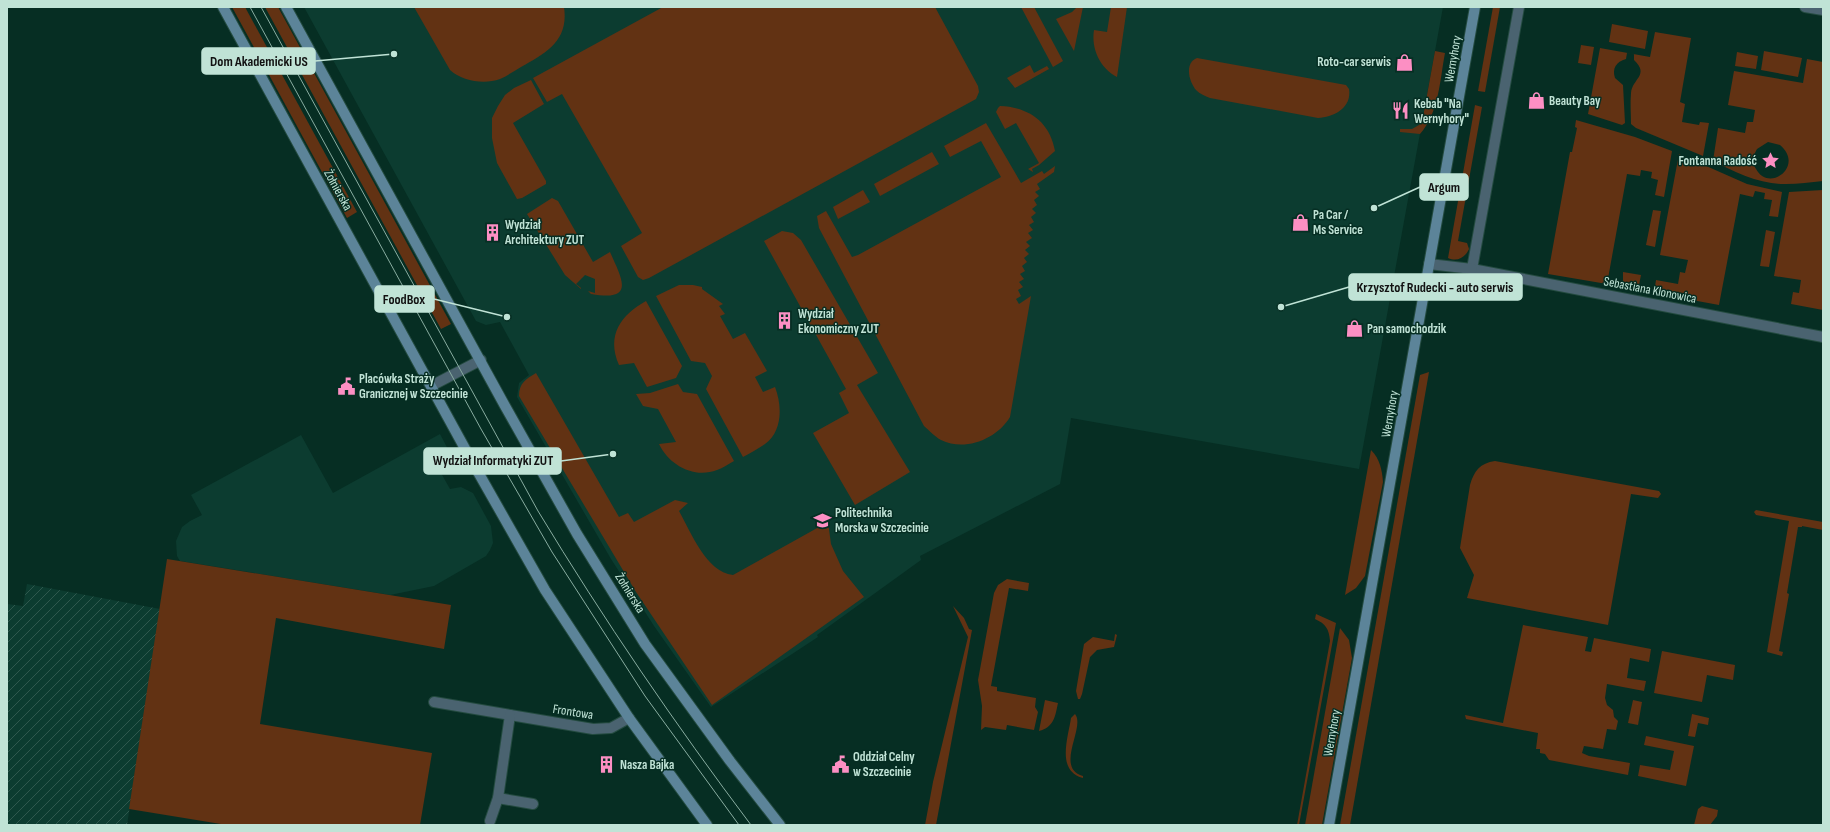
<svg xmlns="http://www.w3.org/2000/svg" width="1830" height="832" font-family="'Sofia Sans Condensed',sans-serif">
<defs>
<pattern id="industrial-furrows" width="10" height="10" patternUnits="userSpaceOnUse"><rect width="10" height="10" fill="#0c3c30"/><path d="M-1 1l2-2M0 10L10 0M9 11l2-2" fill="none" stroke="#2e584d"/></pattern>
</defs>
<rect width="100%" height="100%" fill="#062e23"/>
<!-- built -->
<g fill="#0c3c30">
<path d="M 304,7 L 1443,7 L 1359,469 L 1071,418 L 1060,484 L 920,556 L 921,560 L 817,635 L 818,637 L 711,707 L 654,626 L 611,559 L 517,397 L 519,383 L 529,375 L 500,322 L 486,325 L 476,321 Z"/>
<path d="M 440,434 L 450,453 L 450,462 L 446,468 L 441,473 L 450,489 L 461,487 L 473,493 L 491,526 L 493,543 L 490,550 L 486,556 L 434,586 L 390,595 L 180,561 L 177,556 L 176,541 L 182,527 L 190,521 L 202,515 L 191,495 L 301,435 L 333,493 Z"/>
</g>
<!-- industrial -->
<path fill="url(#industrial-furrows)" d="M 27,584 L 160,609 L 127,825 L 7,825 L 7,604 L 23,606 Z"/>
<!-- green -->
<g fill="#623213" fill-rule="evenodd">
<path d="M 232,7 L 245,7 L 357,212 L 347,218 Z"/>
<path d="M 265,7 L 278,7 L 451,324 L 441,329 Z"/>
<path d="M 414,7 L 564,7 C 569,41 546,53 521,67 C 514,71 507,76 500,79 C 484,85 462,81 450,70 Z"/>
<path d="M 663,7 L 935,7 L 978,86 L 979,92 L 976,99 L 649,278 L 643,280 L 638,277 L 621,246 L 642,233 L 562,94 L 547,102 L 533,78 Z"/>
<path d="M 1021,7 L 1034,7 L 1063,61 L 1053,67 Z"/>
<path d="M 1077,7 L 1083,7 L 1074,51 L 1056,19 L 1072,12 Z"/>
<path d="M 1111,7 L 1127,7 L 1117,77 C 1100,68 1091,49 1094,30 L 1107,32 Z"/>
<path d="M 1493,7 L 1500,7 L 1485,92 L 1478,91 Z"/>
<path d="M 1612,24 L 1648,31 L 1645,49 L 1609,42 Z"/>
<path d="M 1655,32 L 1691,38 L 1680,102 L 1685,104 L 1682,122 L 1699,125 L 1700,122 L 1709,123 L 1703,156 L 1636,128 L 1631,124 C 1631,114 1630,103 1631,93 C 1632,79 1650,75 1634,60 L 1634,54 L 1627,53 L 1626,59 C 1616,62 1612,68 1615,78 L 1623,85 L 1625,123 L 1622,125 L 1588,114 L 1600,48 L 1650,57 Z"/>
<path d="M 1581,45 L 1594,47 L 1591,65 L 1578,63 Z"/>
<path d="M 1435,51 L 1445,53 C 1440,79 1439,113 1420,134 L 1400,132 L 1400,129 L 1412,129 L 1419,125 L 1423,117 Z"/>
<path d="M 1764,51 L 1802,58 L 1798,77 L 1761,70 Z"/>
<path d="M 1737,52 L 1758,56 L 1756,69 L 1735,66 Z"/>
<path d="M 1197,58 L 1346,85 L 1349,89 C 1352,108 1334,117 1318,118 L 1210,98 C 1205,96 1200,94 1196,90 C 1189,82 1184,63 1197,58 Z"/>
<path d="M 1807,59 L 1823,62 L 1823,181 C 1811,182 1798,184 1786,184 C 1761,185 1735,172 1713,161 L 1718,128 L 1745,133 L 1747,122 L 1753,122 L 1755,110 L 1728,105 L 1734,71 L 1803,83 ZM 1768,142 L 1780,145 C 1805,166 1769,193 1756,169 C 1751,162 1753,156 1757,149 Z"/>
<path d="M 1030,65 L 1034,73 L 1047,66 L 1049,69 L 1015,88 L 1007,78 Z"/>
<path d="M 531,80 L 544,104 L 513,123 L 546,181 L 546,184 L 522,198 L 517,199 L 497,163 L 492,138 L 492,118 L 498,106 L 505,95 L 514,88 Z"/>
<path d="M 1475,105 L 1482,107 L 1458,241 L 1467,243 L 1469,249 C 1465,258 1457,262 1448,258 Z"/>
<path d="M 1000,106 C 1029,107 1050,122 1055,151 L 1039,165 L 1032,169 L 1033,172 L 1028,169 L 1039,163 L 1016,123 L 1005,129 L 996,112 L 998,108 Z"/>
<path d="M 1576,120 L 1635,137 L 1672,151 L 1664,197 L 1655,195 L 1658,180 L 1651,178 L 1652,172 L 1641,170 L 1640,176 L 1627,174 L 1607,284 L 1548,274 L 1570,152 L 1572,152 L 1577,128 L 1575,127 Z"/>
<path d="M 986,123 L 1021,183 L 1042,171 L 1044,174 L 1055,166 L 1054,172 L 1037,184 L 1040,189 L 1035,192 L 1039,196 L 1034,200 L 1037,205 L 1032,209 L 1036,213 L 1031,217 L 1034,222 L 1029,225 L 1033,230 L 1028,233 L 1032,238 L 1026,242 L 1030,246 L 1025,250 L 1029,254 L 1024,258 L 1027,262 L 1022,266 L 1025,271 L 1020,274 L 1024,279 L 1019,282 L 1023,287 L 1018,290 L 1021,296 L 1016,299 L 1019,304 L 1031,296 L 1010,417 C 997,439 965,452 941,440 C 935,437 929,430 924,426 L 819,228 L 817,216 L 826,211 L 852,257 L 858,255 L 1001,177 L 981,141 L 950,157 L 944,146 Z"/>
<path d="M 932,152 L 939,164 L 880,196 L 874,184 Z"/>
<path d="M 1679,154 L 1747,184 L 1782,192 L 1778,217 L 1769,216 L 1772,200 L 1764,199 L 1765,193 L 1755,191 L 1753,197 L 1740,194 L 1719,305 L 1654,293 L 1656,280 L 1678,284 L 1680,272 L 1685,273 L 1688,260 L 1660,255 Z"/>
<path d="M 863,190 L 870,202 L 838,219 L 833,207 Z"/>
<path d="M 1823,190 L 1823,310 L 1791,304 L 1793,292 L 1799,293 L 1801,280 L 1774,276 L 1789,192 Z"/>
<path d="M 552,198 L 558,201 L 593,262 L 610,252 C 622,279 636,302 591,294 L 588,291 L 595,293 L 595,279 L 585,275 L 576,284 L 581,288 L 581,289 L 565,275 L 527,214 Z"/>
<path d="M 1653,210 L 1661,211 L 1655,247 L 1646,245 Z"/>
<path d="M 1766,230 L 1775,232 L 1769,267 L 1760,266 Z"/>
<path d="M 782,231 L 793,233 L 801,240 L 878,373 L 857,385 L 910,472 L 855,505 L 813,433 L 849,413 L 839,393 L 846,389 L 764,241 Z"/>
<path d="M 1623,272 L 1641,275 L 1638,290 L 1623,287 Z"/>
<path d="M 679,285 L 693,285 L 702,287 L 702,289 L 723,304 L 719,306 L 725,314 L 720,316 L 733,339 L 745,333 L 767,371 L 755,377 L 763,392 L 775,387 C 782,405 783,431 765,444 C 758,449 750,453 743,457 L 706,389 L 712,376 L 705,363 L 691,361 L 656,296 Z"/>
<path d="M 646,301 L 682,366 L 676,378 L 647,387 L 634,363 L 619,365 C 606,335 621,315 646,301 Z"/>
<path d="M 1429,372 L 1350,825 L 1340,825 L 1420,375 Z"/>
<path d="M 536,373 L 619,517 L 628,513 L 634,522 L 675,500 L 688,503 L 679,511 C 691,532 706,572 733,575 L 828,522 L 831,544 L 843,571 L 864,597 L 712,705 L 636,592 L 519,396 C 519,383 526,379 536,373 Z"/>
<path d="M 678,384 L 683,392 L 697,394 L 734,461 C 728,464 723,468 717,470 C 694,479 669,465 659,444 L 676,442 L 658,409 L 643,406 L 636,394 L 650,393 Z"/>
<path d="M 1371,450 C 1380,459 1382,470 1383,482 L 1365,576 L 1356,588 L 1345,595 Z"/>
<path d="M 1495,461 L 1659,491 L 1661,494 L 1658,498 L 1631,494 L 1608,625 L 1467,598 L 1474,575 L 1460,548 L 1470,485 C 1474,471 1480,463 1495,461 Z"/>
<path d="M 1756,510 L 1823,522 L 1823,530 L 1802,526 L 1802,527 L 1798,527 L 1787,593 L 1789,594 L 1779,651 L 1783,652 L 1782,656 L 1767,652 L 1789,521 L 1756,515 L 1754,512 Z"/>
<path d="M 167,559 L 451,605 L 444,649 L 276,618 L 260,724 L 432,753 L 420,825 L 227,825 L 129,809 Z"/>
<path d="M 1007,579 L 1029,583 L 1028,591 L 1009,588 L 991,686 L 997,687 L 997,691 L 1036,698 L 1035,707 L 1038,712 L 1034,730 L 1007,725 L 1006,730 L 985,727 L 981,730 L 982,706 L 978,680 L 994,593 L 998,585 Z"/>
<path d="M 953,606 L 964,618 L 969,629 L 972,630 L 936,825 L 925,825 L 933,782 L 968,637 Z"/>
<path d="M 1316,614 L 1336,623 L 1299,825 L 1297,825 L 1330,641 C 1329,629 1326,624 1315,619 Z"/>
<path d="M 1523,625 L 1588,637 L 1585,651 L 1591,652 L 1594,638 L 1651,649 L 1649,662 L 1630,658 L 1627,678 L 1646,681 L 1644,691 L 1607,684 L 1605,698 L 1607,705 L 1613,710 L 1614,717 L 1618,721 L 1616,730 L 1607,729 L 1603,749 L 1584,746 L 1582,753 L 1589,756 L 1630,763 L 1628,775 L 1549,760 L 1545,754 L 1540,753 L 1540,749 L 1536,749 L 1538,733 L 1466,719 L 1465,715 L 1503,723 Z"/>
<path d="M 1340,628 L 1349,640 L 1352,658 L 1322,825 L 1305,825 Z"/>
<path d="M 1115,634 L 1117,635 L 1114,647 L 1097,650 L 1090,657 L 1082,694 L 1080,699 L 1078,699 L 1076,691 L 1084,644 L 1093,637 L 1114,641 Z"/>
<path d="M 1662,651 L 1735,665 L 1733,680 L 1707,675 L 1702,702 L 1654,693 Z"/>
<path d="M 1045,700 L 1058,703 C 1055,717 1054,727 1039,731 Z"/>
<path d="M 1633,700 L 1642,702 L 1638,725 L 1628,723 Z"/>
<path d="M 1075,714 C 1086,727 1054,768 1083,776 L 1083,778 C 1056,771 1068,738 1071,718 Z"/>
<path d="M 1692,714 L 1709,718 L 1708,725 L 1698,723 L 1695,737 L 1688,736 Z"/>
<path d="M 1646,736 L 1694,746 L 1686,786 L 1638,776 L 1640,765 L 1670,770 L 1674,751 L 1644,745 Z"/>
<path d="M 1702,806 L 1718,810 L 1717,816 L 1710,825 L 1694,825 L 1698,809 Z"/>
</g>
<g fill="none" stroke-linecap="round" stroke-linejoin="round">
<defs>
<g id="street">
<path d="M 1519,7 L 1472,269 L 1823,337"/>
<path d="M 1805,7 L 1823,10"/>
<path d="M 1429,264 L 1472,269"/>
<path d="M 431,386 L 481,360"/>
<path d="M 434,702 L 593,729 L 611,728 L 629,718"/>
<path d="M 498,798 L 533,804"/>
<path d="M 490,821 L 498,798 L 510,715"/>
</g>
<g id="secondary">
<path d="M 223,7 L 474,465 L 545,590 L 629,718 L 707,825"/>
<path d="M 286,7 L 505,406 L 577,534 L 645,644 L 730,761 L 780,825"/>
<path d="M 1329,825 L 1475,7"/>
</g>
</defs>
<!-- street casing -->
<use href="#street" stroke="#244b40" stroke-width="12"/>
<!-- secondary casing -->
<use href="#secondary" stroke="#244b40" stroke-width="12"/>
<!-- street -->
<use href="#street" stroke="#4a6370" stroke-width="10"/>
<!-- secondary -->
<use href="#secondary" stroke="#5c8499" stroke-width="10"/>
<!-- tram -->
<g stroke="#89ada1" stroke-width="1">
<path d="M 250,7 L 481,429 L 552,552 L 645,696 L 739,825"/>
<path d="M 261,7 L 538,511 C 604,620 675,724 751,825"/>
</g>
</g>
<!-- icons -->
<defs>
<symbol id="shop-bare" viewBox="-9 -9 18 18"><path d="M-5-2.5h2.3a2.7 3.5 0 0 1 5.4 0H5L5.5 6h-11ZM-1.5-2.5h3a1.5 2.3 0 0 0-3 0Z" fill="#fc8fc3" stroke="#062e23" stroke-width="2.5" paint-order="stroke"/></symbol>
<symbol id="restaurant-bare" viewBox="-9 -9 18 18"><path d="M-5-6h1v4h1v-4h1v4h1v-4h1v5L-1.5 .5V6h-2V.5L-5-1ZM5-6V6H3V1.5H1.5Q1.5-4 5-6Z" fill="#fc8fc3" stroke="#062e23" stroke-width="2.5" paint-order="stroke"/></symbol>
<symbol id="sight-bare" viewBox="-9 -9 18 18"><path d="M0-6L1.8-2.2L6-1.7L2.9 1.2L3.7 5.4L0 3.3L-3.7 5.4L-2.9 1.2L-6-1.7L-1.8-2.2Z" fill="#fc8fc3" stroke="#062e23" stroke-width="2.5" paint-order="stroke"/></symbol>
<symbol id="building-bare" viewBox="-9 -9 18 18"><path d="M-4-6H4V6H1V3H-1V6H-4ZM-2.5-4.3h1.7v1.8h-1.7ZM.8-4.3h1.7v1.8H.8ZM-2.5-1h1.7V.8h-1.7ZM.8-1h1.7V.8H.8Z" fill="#fc8fc3" stroke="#062e23" stroke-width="2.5" paint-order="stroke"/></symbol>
<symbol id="civic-bare" viewBox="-9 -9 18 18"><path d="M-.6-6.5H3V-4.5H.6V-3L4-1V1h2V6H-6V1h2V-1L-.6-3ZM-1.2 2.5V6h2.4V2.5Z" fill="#fc8fc3" stroke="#062e23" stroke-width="2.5" paint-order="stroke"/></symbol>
<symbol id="university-bare" viewBox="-9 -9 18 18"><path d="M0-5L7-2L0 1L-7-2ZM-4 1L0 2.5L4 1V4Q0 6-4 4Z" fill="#fc8fc3" stroke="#062e23" stroke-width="2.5" paint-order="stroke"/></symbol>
</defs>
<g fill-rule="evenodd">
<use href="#shop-bare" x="1392" y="50" width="25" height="25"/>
<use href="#shop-bare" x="1524" y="88" width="25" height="25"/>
<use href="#restaurant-bare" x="1388" y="98" width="25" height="25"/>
<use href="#sight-bare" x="1758" y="148" width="25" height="25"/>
<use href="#shop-bare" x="1288" y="210" width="25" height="25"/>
<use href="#building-bare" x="480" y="220" width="25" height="25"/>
<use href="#building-bare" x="772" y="308" width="25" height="25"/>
<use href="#shop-bare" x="1342" y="316" width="25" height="25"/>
<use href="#civic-bare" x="334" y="374" width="25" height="25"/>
<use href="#university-bare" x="810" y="508" width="25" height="25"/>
<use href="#civic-bare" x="828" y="752" width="25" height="25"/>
<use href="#building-bare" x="594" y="752" width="25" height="25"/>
</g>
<g text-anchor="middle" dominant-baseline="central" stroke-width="3" stroke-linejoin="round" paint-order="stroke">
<!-- street labels -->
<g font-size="13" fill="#c0e3d6" stroke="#062e23">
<text transform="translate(1453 59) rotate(-80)">Wernyhory</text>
<text transform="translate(338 190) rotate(61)">Żołnierska</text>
<text transform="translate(1650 290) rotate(11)">Sebastiana Klonowica</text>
<text transform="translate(1390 414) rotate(-80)">Wernyhory</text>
<text transform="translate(630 593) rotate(58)">Żołnierska</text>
<text transform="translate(573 712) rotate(9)">Frontowa</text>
<text transform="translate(1332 733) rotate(-80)">Wernyhory</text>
</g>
<!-- poi labels -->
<g font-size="13" font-weight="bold" fill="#c0e3d6" stroke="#062e23" text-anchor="start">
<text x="1391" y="62" text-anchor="end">Roto-car serwis</text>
<text x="1549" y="101">Beauty Bay</text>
<text x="1414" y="104">Kebab "Na<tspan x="1414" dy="15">Wernyhory"</tspan></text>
<text x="1757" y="161" text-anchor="end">Fontanna Radość</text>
<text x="1313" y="215">Pa Car /<tspan x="1313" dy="15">Ms Service</tspan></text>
<text x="505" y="225">Wydział<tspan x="505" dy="15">Architektury ZUT</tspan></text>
<text x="798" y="314">Wydział<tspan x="798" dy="15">Ekonomiczny ZUT</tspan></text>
<text x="1367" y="329">Pan samochodzik</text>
<text x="359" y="379">Placówka Straży<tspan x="359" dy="15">Granicznej w Szczecinie</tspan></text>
<text x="835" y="513">Politechnika<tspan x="835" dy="15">Morska w Szczecinie</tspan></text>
<text x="853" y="757">Oddział Celny<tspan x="853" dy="15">w Szczecinie</tspan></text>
<text x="620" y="765">Nasza Bajka</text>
</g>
</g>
<!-- callouts -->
<path fill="none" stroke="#c0e3d6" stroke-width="1.5" d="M394 54L315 61M1374 208L1420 187M1281 307L1349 287M507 317L434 299M613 454L561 461"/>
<g fill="#c0e3d6" stroke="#062e23" stroke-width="1.5">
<circle cx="394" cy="54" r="4"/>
<circle cx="1374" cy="208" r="4"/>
<circle cx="1281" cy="307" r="4"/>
<circle cx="507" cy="317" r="4"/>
<circle cx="613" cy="454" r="4"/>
</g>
<g fill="#c0e3d6" stroke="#c0e3d6" stroke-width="1.5">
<rect x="202" y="48" width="113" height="26" rx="4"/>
<rect x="1420" y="174" width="48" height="26" rx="4"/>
<rect x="1349" y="274" width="173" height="26" rx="4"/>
<rect x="375" y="286" width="59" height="26" rx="4"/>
<rect x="424" y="448" width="137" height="26" rx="4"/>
</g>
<g font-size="14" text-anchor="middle" font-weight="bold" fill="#111">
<text x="259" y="66">Dom Akademicki US</text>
<text x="1444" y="192">Argum</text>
<text x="1435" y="292">Krzysztof Rudecki - auto serwis</text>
<text x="404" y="304">FoodBox</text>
<text x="493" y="465">Wydział Informatyki ZUT</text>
</g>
<!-- border -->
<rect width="1830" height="832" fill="none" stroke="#c0e3d6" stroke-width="16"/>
</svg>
